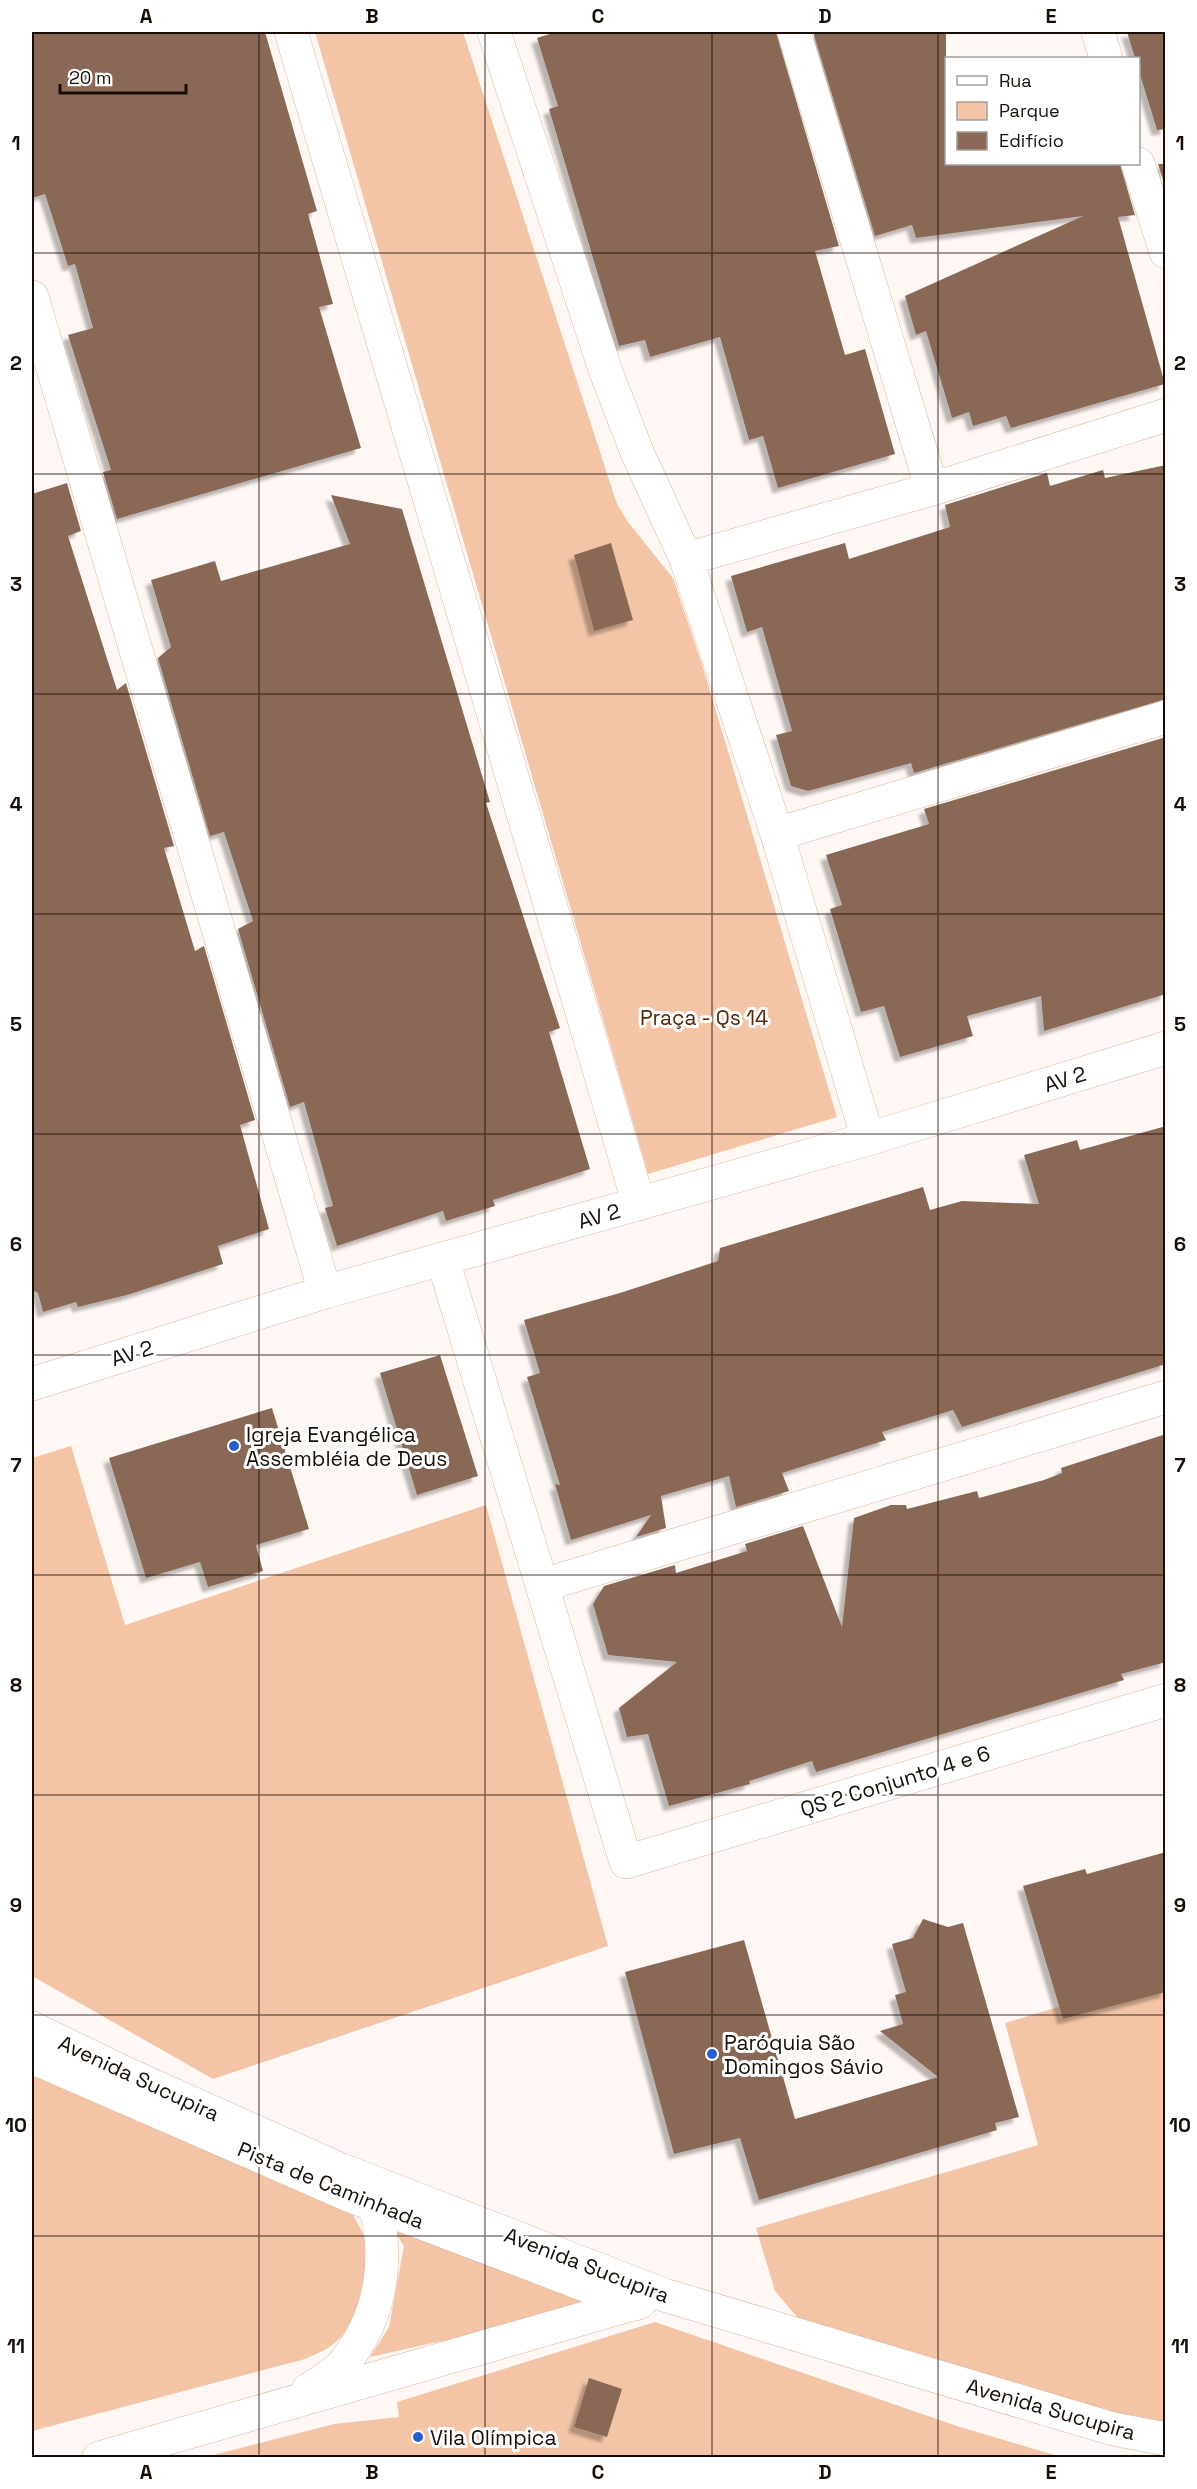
<svg xmlns="http://www.w3.org/2000/svg" width="1197" height="2489" font-family="'Space Grotesk',sans-serif">
<defs>
<filter id="shadow"><feDropShadow dx="-5.5" dy="5.5" stdDeviation="1.5" flood-color="#0004"/></filter>
</defs>
<rect width="100%" height="100%" fill="#fff7f3"/>
<!-- green -->
<g fill="#f4c4a7">
<path d="M 315,32 L 463,32 L 617,504 L 628,522 L 673,578 L 702,664 L 837,1117 L 648,1174 Z"/>
<path d="M 71,1446 L 125,1625 L 486,1505 L 608,1946 L 213,2079 L 32,1976 L 32,1458 Z"/>
<path d="M 1165,1975 L 1165,2425 L 1130,2418 L 898,2348 L 803,2324 L 775,2291 L 756,2228 L 1038,2145 L 1005,2023 Z"/>
<path d="M 32,2056 L 348,2206 C 353,2216 361,2227 365,2239 C 375,2269 363,2315 340,2338 C 331,2348 317,2354 305,2359 L 32,2431 Z"/>
<path d="M 383,2213 L 611,2303 L 370,2357 L 389,2327 L 404,2246 Z"/>
<path d="M 655,2322 L 957,2426 L 1061,2457 L 202,2458 L 334,2424 L 399,2417 L 397,2402 Z"/>
</g>
<!-- building -->
<g fill="#896956" filter="url(#shadow)">
<path d="M 32,32 L 265,32 L 317,211 L 308,214 L 333,304 L 319,307 L 361,448 L 117,519 L 103,472 L 111,470 L 68,335 L 93,328 L 75,264 L 68,266 L 45,194 L 32,198 Z"/>
<path d="M 556,32 L 776,32 L 839,246 L 815,251 L 845,355 L 865,349 L 895,454 L 778,488 L 763,436 L 749,440 L 720,337 L 650,357 L 645,340 L 619,346 L 549,109 L 558,106 L 537,38 Z"/>
<path d="M 813,32 L 946,32 L 946,164 L 1120,164 L 1135,215 L 1118,217 L 1165,384 L 1011,428 L 1006,416 L 973,426 L 969,412 L 952,418 L 926,331 L 916,335 L 905,296 L 1083,216 L 916,238 L 912,225 L 875,236 Z"/>
<path d="M 1127,32 L 1166,32 L 1166,129 L 1157,130 L 1138,68 L 1138,58 L 1135,58 Z"/>
<path d="M 1158,164 L 1166,164 L 1166,189 Z"/>
<path d="M 1166,465 L 1166,699 L 914,773 L 911,763 L 808,791 L 791,786 L 776,735 L 792,731 L 762,627 L 747,632 L 731,576 L 845,543 L 849,559 L 950,527 L 945,505 L 1047,473 L 1050,486 L 1103,470 L 1105,478 Z"/>
<path d="M 67,483 L 81,531 L 68,536 L 117,690 L 126,683 L 174,846 L 164,848 L 195,951 L 204,946 L 255,1120 L 240,1125 L 269,1229 L 218,1246 L 223,1264 L 127,1295 L 78,1307 L 76,1302 L 43,1312 L 38,1293 L 32,1290 L 32,494 Z"/>
<path d="M 331,495 L 402,509 L 490,802 L 486,803 L 560,1028 L 549,1032 L 590,1169 L 493,1200 L 495,1206 L 446,1221 L 443,1211 L 337,1246 L 325,1208 L 333,1206 L 304,1102 L 290,1107 L 238,929 L 253,921 L 224,832 L 210,836 L 158,658 L 171,647 L 151,580 L 215,561 L 221,581 L 350,544 Z"/>
<path d="M 611,543 L 633,620 L 594,631 L 574,555 Z"/>
<path d="M 1166,737 L 1166,994 L 1044,1031 L 1041,996 L 967,1016 L 973,1036 L 900,1057 L 884,1006 L 861,1012 L 830,909 L 842,905 L 826,855 L 929,824 L 924,809 Z"/>
<path d="M 1166,1126 L 1166,1364 L 962,1427 L 953,1410 L 882,1432 L 886,1440 L 782,1473 L 789,1491 L 736,1507 L 729,1476 L 661,1496 L 666,1528 L 636,1537 L 651,1515 L 571,1540 L 555,1484 L 560,1485 L 527,1377 L 540,1373 L 524,1320 L 620,1293 L 718,1261 L 720,1248 L 923,1187 L 930,1210 L 962,1201 L 1039,1204 L 1024,1155 L 1077,1140 L 1080,1150 Z"/>
<path d="M 440,1355 L 478,1476 L 417,1495 L 380,1373 Z"/>
<path d="M 272,1408 L 309,1529 L 256,1545 L 263,1571 L 208,1587 L 200,1562 L 146,1578 L 109,1458 Z"/>
<path d="M 1166,1434 L 1166,1662 L 1121,1674 L 1124,1680 L 816,1772 L 812,1761 L 749,1781 L 750,1784 L 669,1806 L 648,1734 L 627,1737 L 619,1708 L 677,1662 L 608,1655 L 593,1604 L 604,1586 L 675,1565 L 676,1573 L 747,1551 L 745,1544 L 803,1526 L 842,1627 L 854,1518 L 891,1505 L 906,1505 L 907,1509 L 977,1491 L 979,1498 L 1044,1480 L 1062,1473 L 1061,1468 Z"/>
<path d="M 1166,1852 L 1166,1992 L 1063,2019 L 1023,1886 L 1085,1869 L 1087,1874 Z"/>
<path d="M 923,1919 L 948,1927 L 963,1923 L 1019,2117 L 995,2123 L 997,2130 L 759,2200 L 740,2138 L 674,2154 L 625,1972 L 744,1940 L 795,2119 L 938,2077 L 880,2031 L 903,2024 L 895,1995 L 906,1992 L 892,1944 L 913,1938 Z"/>
<path d="M 589,2378 L 622,2389 L 607,2437 L 574,2427 Z"/>
</g>
<g fill="none" stroke-linecap="round" stroke-linejoin="round">
<defs>
<g id="street">
<path d="M 291,32 L 639,1204"/>
<path d="M 494,32 L 606,372 L 637,452 L 686,559 L 777,834 L 868,1139"/>
<path d="M 794,32 L 932,489"/>
<path d="M 1098,32 L 1106,58"/>
<path d="M 1138,164 L 1166,252"/>
<path d="M 32,297 L 325,1292"/>
<path d="M 686,559 L 932,489 L 1166,415"/>
<path d="M 777,834 L 1166,717"/>
<path d="M 443,1260 L 626,1862 L 1166,1700"/>
<path d="M 543,1585 L 1166,1397"/>
<path d="M 32,2057 L 351,2196 L 635,2304"/>
<path d="M 308,2390 C 322,2381 339,2372 348,2358 C 385,2308 390,2249 371,2191"/>
<path d="M 99,2458 L 640,2302"/>
</g>
<g id="secondary">
<path d="M 32,1384 L 325,1292 L 868,1139 L 1166,1048"/>
<path d="M 32,2028 L 127,2074 L 339,2169 L 664,2295 L 1113,2429 L 1166,2439"/>
</g>
</defs>
<!-- street casing -->
<use href="#street" stroke="#d8b5a0" stroke-width="34"/>
<!-- secondary casing -->
<use href="#secondary" stroke="#d8b5a0" stroke-width="34"/>
<!-- street -->
<use href="#street" stroke="#fff" stroke-width="33"/>
<!-- secondary -->
<use href="#secondary" stroke="#fff" stroke-width="33"/>
</g>
<!-- grid -->
<path fill="none" stroke="#180c06" stroke-width="1.5" stroke-opacity="0.55" d="M 259,32 L 259,2458M 485,32 L 485,2458M 712,32 L 712,2458M 938,32 L 938,2458M 32,253 L 1166,253M 32,474 L 1166,474M 32,694 L 1166,694M 32,914 L 1166,914M 32,1134 L 1166,1134M 32,1355 L 1166,1355M 32,1575 L 1166,1575M 32,1795 L 1166,1795M 32,2015 L 1166,2015M 32,2236 L 1166,2236"/>
<!-- markers -->
<g fill="#295fcd" stroke="#fff" stroke-width="2">
<circle cx="234" cy="1446" r="6"/>
<circle cx="712" cy="2054" r="6"/>
<circle cx="418" cy="2437" r="6"/>
</g>
<g text-anchor="middle" dominant-baseline="central" stroke-width="6" stroke-linejoin="round" paint-order="stroke">
<!-- park labels -->
<g font-size="21" fill="#512604" stroke="#fff">
<text x="704" y="1017">Praça - Qs 14</text>
</g>
<!-- street labels -->
<g font-size="21" fill="#180c06" stroke="#fff">
<text transform="translate(1065 1079) rotate(-17)">AV 2</text>
<text transform="translate(599 1216) rotate(-16)">AV 2</text>
<text transform="translate(132 1353) rotate(-17)">AV 2</text>
<text transform="translate(895 1781) rotate(-17)">QS 2 Conjunto 4 e 6</text>
<text transform="translate(139 2078) rotate(25)">Avenida Sucupira</text>
<text transform="translate(331 2185) rotate(22)">Pista de Caminhada</text>
<text transform="translate(587 2265) rotate(21)">Avenida Sucupira</text>
<text transform="translate(1051 2409) rotate(16)">Avenida Sucupira</text>
</g>
<!-- poi labels -->
<g font-size="21" fill="#180c06" stroke="#fff" text-anchor="start">
<text x="246" y="1434">Igreja Evangélica<tspan x="246" dy="24">Assembléia de Deus</tspan></text>
<text x="724" y="2042">Paróquia São<tspan x="724" dy="24">Domingos Sávio</tspan></text>
<text x="430" y="2437">Vila Olímpica</text>
</g>
</g>
<!-- border -->
<rect width="1197" height="2489" fill="none" stroke="#ffffff" stroke-width="66"/>
<!-- legend -->
<rect x="945" y="57" width="195" height="108" fill="#ffffff" stroke="#a39e9b" stroke-width="1.5"/>
<rect x="957" y="76" width="30" height="9" fill="#ffffff" stroke="#a39e9b" stroke-width="1.5"/>
<text x="999" y="87" font-size="18" fill="#180c06">Rua</text>
<rect x="957" y="102" width="30" height="18" fill="#f4c4a7" stroke="#a39e9b" stroke-width="1.5"/>
<text x="999" y="117" font-size="18" fill="#180c06">Parque</text>
<rect x="957" y="132" width="30" height="18" fill="#896956" stroke="#a39e9b" stroke-width="1.5"/>
<text x="999" y="147" font-size="18" fill="#180c06">Edifício</text>
<!-- scale -->
<path d="M60 84v9h126v-9" fill="none" stroke="#180c06" stroke-width="3"/>
<text x="69" y="84" font-size="18" fill="#180c06" stroke="#ffffff" stroke-width="4.5" paint-order="stroke">20 m</text>
<rect x="33" y="33" width="1131" height="2423" fill="none" stroke="#180c06" stroke-width="2"/>
<g font-size="20" text-anchor="middle" font-weight="bold" fill="#180c06">
<text x="146" y="23">A</text>
<text x="372" y="23">B</text>
<text x="598" y="23">C</text>
<text x="825" y="23">D</text>
<text x="1051" y="23">E</text>
<text x="16" y="150">1</text>
<text x="1180" y="150">1</text>
<text x="16" y="370">2</text>
<text x="1180" y="370">2</text>
<text x="16" y="591">3</text>
<text x="1180" y="591">3</text>
<text x="16" y="811">4</text>
<text x="1180" y="811">4</text>
<text x="16" y="1031">5</text>
<text x="1180" y="1031">5</text>
<text x="16" y="1251">6</text>
<text x="1180" y="1251">6</text>
<text x="16" y="1472">7</text>
<text x="1180" y="1472">7</text>
<text x="16" y="1692">8</text>
<text x="1180" y="1692">8</text>
<text x="16" y="1912">9</text>
<text x="1180" y="1912">9</text>
<text x="16" y="2132">10</text>
<text x="1180" y="2132">10</text>
<text x="16" y="2353">11</text>
<text x="1180" y="2353">11</text>
<text x="146" y="2479">A</text>
<text x="372" y="2479">B</text>
<text x="598" y="2479">C</text>
<text x="825" y="2479">D</text>
<text x="1051" y="2479">E</text>
</g>
</svg>
